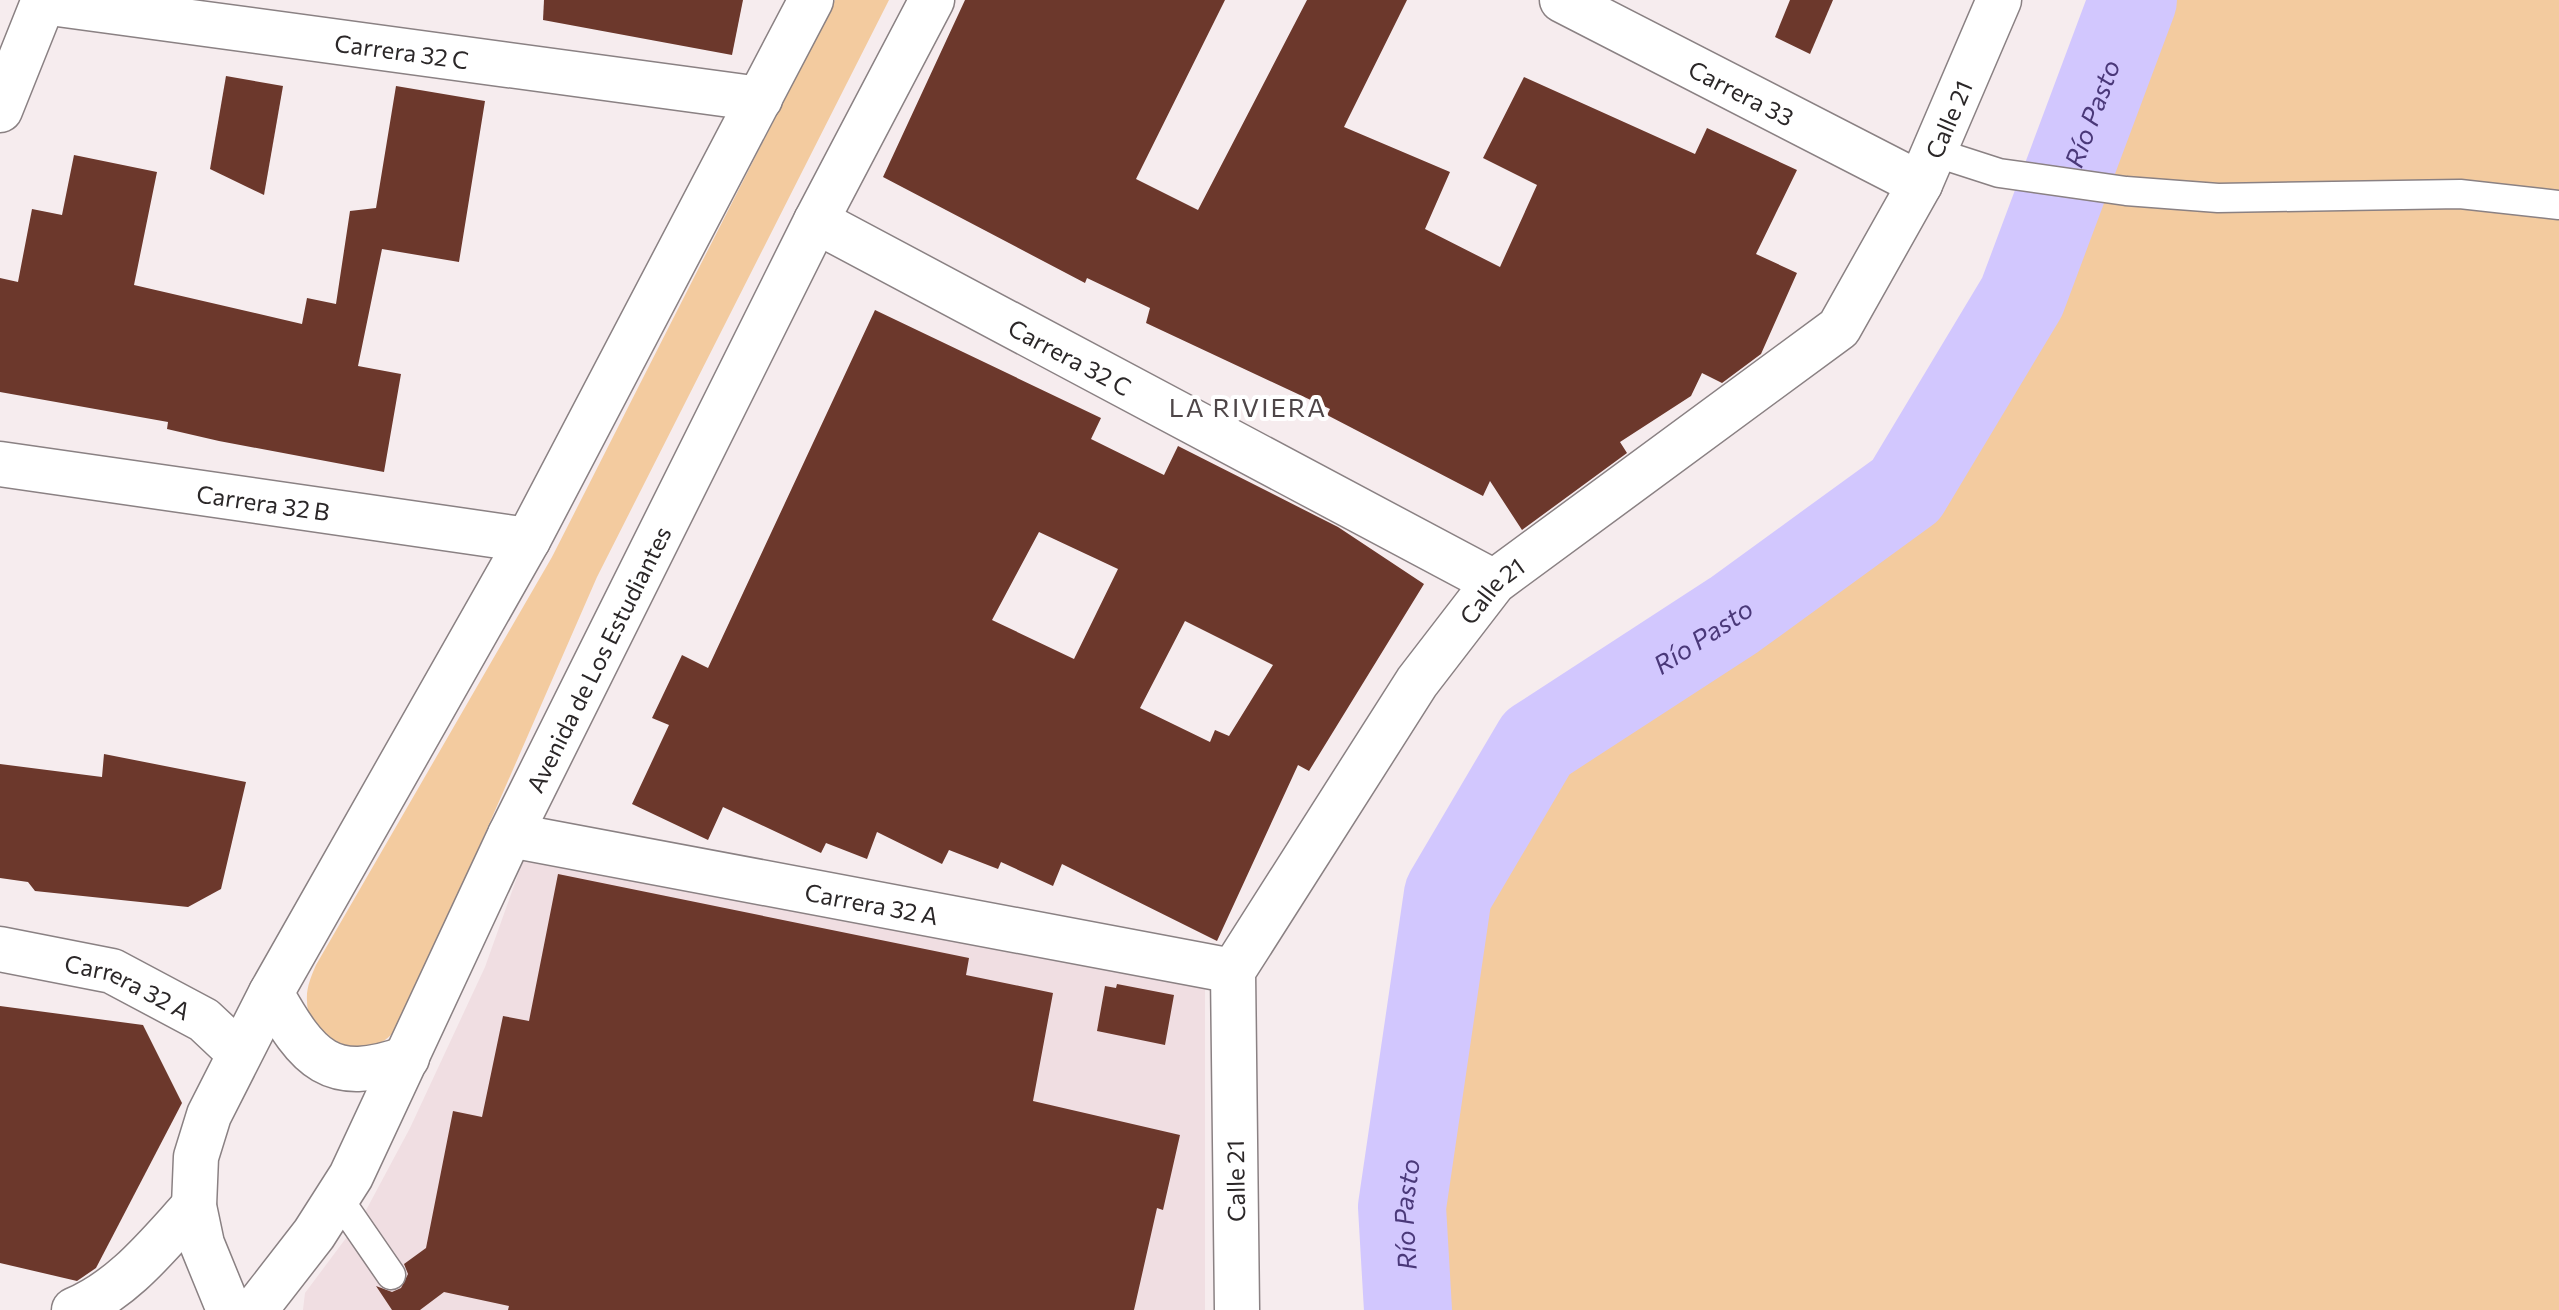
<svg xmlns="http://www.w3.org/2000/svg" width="2559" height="1310" font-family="Commissioner,sans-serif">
<rect width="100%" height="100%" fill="#f6ecee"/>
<!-- built -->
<path fill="#f0dee2" d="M 525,855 L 1205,974 L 1205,1310 L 303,1310 L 305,1293 L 364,1214 L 410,1128 L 485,967 Z"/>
<!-- green -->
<g fill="#f3cb9f">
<path d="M 835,0 L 889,0 L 597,577 L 408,1010 C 402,1021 396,1032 385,1040 C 355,1061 307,1039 307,1001 C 306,988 311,977 316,965 L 552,557 Z"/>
<path d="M 2133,0 L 2559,0 L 2559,1310 L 1408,1310 L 1402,1207 L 1448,894 L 1537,743 L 1734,615 L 1906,490 L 2022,297 Z"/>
</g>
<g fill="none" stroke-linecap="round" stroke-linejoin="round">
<!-- river -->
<path stroke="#d2c7fe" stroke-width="88" id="s1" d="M 1408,1310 L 1402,1207 L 1448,894 L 1537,743 L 1734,615 L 1906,490 L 2022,297 L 2133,0"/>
</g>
<!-- building -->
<g fill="#6c382c" fill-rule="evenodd">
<path d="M 544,0 L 743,0 L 732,55 L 543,20 Z"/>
<path d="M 965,0 L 1225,0 L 1136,179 L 1198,210 L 1307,0 L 1407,0 L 1344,127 L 1450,172 L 1425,229 L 1500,267 L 1537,185 L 1483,158 L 1524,77 L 1695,154 L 1707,128 L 1797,170 L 1756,254 L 1797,273 L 1761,354 L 1722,383 L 1702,373 L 1691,396 L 1620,442 L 1627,453 L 1522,530 L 1490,481 L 1483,496 L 1327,415 L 1330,409 L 1146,323 L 1150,308 L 1087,278 L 1085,283 L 883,177 Z"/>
<path d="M 1790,0 L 1833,0 L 1810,54 L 1775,37 Z"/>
<path d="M 226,76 L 283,86 L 264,195 L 210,169 Z"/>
<path d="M 396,86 L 485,101 L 459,262 L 382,249 L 358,366 L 401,374 L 384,472 L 219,441 L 167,429 L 168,422 L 0,392 L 0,278 L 18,282 L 32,209 L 62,215 L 74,155 L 157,172 L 134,285 L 302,324 L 307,298 L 336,304 L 350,211 L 376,208 Z"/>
<path d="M 875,310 L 1101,418 L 1091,439 L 1164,475 L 1178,446 L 1338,527 L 1424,584 L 1309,771 L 1298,765 L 1217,941 L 1062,864 L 1053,886 L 1001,862 L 998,869 L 949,850 L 942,864 L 877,832 L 867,859 L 826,843 L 821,853 L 723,807 L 708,840 L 632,804 L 669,725 L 652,718 L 682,655 L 708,668 ZM 1039,532 L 1118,569 L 1074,659 L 992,620 ZM 1185,621 L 1273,665 L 1229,736 L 1215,730 L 1210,742 L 1140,708 Z"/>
<path d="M 104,754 L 246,782 L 221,889 L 188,907 L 35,891 L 28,882 L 0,878 L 0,764 L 102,777 Z"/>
<path d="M 558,874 L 969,958 L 966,975 L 1053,993 L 1033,1101 L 1180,1135 L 1163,1210 L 1157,1208 L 1134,1310 L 508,1310 L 509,1306 L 444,1292 L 420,1310 L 392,1310 L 376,1286 L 392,1292 L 401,1288 L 408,1274 L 404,1264 L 426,1248 L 453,1111 L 482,1117 L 503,1016 L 529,1021 Z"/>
<path d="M 1117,984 L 1174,995 L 1165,1045 L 1097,1031 L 1105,986 L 1116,988 Z"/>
<path d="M 0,1006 L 143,1025 L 182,1103 L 96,1268 L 77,1281 L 0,1263 Z"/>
</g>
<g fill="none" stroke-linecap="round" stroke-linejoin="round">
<defs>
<g id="service">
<path d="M 1934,152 L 1999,173 L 2126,191 L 2218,198 L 2460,194 L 2559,205"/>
<path d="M 338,1198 L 391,1275"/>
</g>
<g id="minor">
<path id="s2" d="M 1562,0 L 1920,184"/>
<path id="s3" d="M 43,2 L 760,99"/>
<path id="s4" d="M 816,221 L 1494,582"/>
<path id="s5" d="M 0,464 L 528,540"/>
<path id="s6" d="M 510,835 L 1233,971"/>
</g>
<g id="tertiary">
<path d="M 0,110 L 44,0"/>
<path id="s7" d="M 1237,1310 L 1233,971 L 1417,682 L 1494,582 L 1839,328 L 1920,184 L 1999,0"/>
</g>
<g id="secondary">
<path id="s8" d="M 0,949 L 112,971 L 204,1020 L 239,1053"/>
<path d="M 271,993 C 308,1059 330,1086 407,1058"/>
<path d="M 74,1310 C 124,1289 158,1245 194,1206"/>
<path d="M 229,1310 L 202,1244 L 194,1206 L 196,1157 L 209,1115 L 271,993 L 528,540 L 811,0"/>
<path id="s9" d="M 255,1310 L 314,1234 L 351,1176 L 510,835 L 816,221 L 932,0"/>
</g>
</defs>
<!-- service casing -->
<use href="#service" stroke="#8a8183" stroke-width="31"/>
<!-- minor casing -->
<use href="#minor" stroke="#8a8183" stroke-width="47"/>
<!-- tertiary casing -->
<use href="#tertiary" stroke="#8a8183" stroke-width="47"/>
<!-- secondary casing -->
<use href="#secondary" stroke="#8a8183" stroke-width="47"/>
<!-- service -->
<use href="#service" stroke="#fff" stroke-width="28"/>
<!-- minor -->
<use href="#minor" stroke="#fff" stroke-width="44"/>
<!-- tertiary -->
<use href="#tertiary" stroke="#fff" stroke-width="44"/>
<!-- secondary -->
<use href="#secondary" stroke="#fff" stroke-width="44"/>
</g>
<g text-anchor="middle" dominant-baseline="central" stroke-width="8" stroke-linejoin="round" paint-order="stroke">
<!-- street labels -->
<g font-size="24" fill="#2b2728" stroke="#fff">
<text stroke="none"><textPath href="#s3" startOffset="362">Carrera 32 C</textPath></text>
<text stroke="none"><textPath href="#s2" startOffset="202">Carrera 33</textPath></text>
<text stroke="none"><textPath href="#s7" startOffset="1472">Calle 21</textPath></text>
<text stroke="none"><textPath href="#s4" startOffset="288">Carrera 32 C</textPath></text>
<text stroke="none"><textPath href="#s5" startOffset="266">Carrera 32 B</textPath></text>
<text stroke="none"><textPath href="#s7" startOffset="800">Calle 21</textPath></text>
<text stroke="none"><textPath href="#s9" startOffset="738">Avenida de Los Estudiantes</textPath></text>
<text stroke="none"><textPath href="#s6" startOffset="368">Carrera 32 A</textPath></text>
<text stroke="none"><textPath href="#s8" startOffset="134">Carrera 32 A</textPath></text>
<text transform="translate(1235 1181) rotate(-91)">Calle 21</text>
</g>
<!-- water labels -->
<g font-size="26" font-style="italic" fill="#4a3879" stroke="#fff">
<text stroke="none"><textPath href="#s1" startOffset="1464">Río Pasto</textPath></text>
<text stroke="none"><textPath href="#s1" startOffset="792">Río Pasto</textPath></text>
<text stroke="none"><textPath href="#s1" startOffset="96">Río Pasto</textPath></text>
</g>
<!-- neighbourhood labels -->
<g font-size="26" letter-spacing="2" fill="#4e4648" stroke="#fff">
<text x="1248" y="406">LA RIVIERA</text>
</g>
</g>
</svg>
